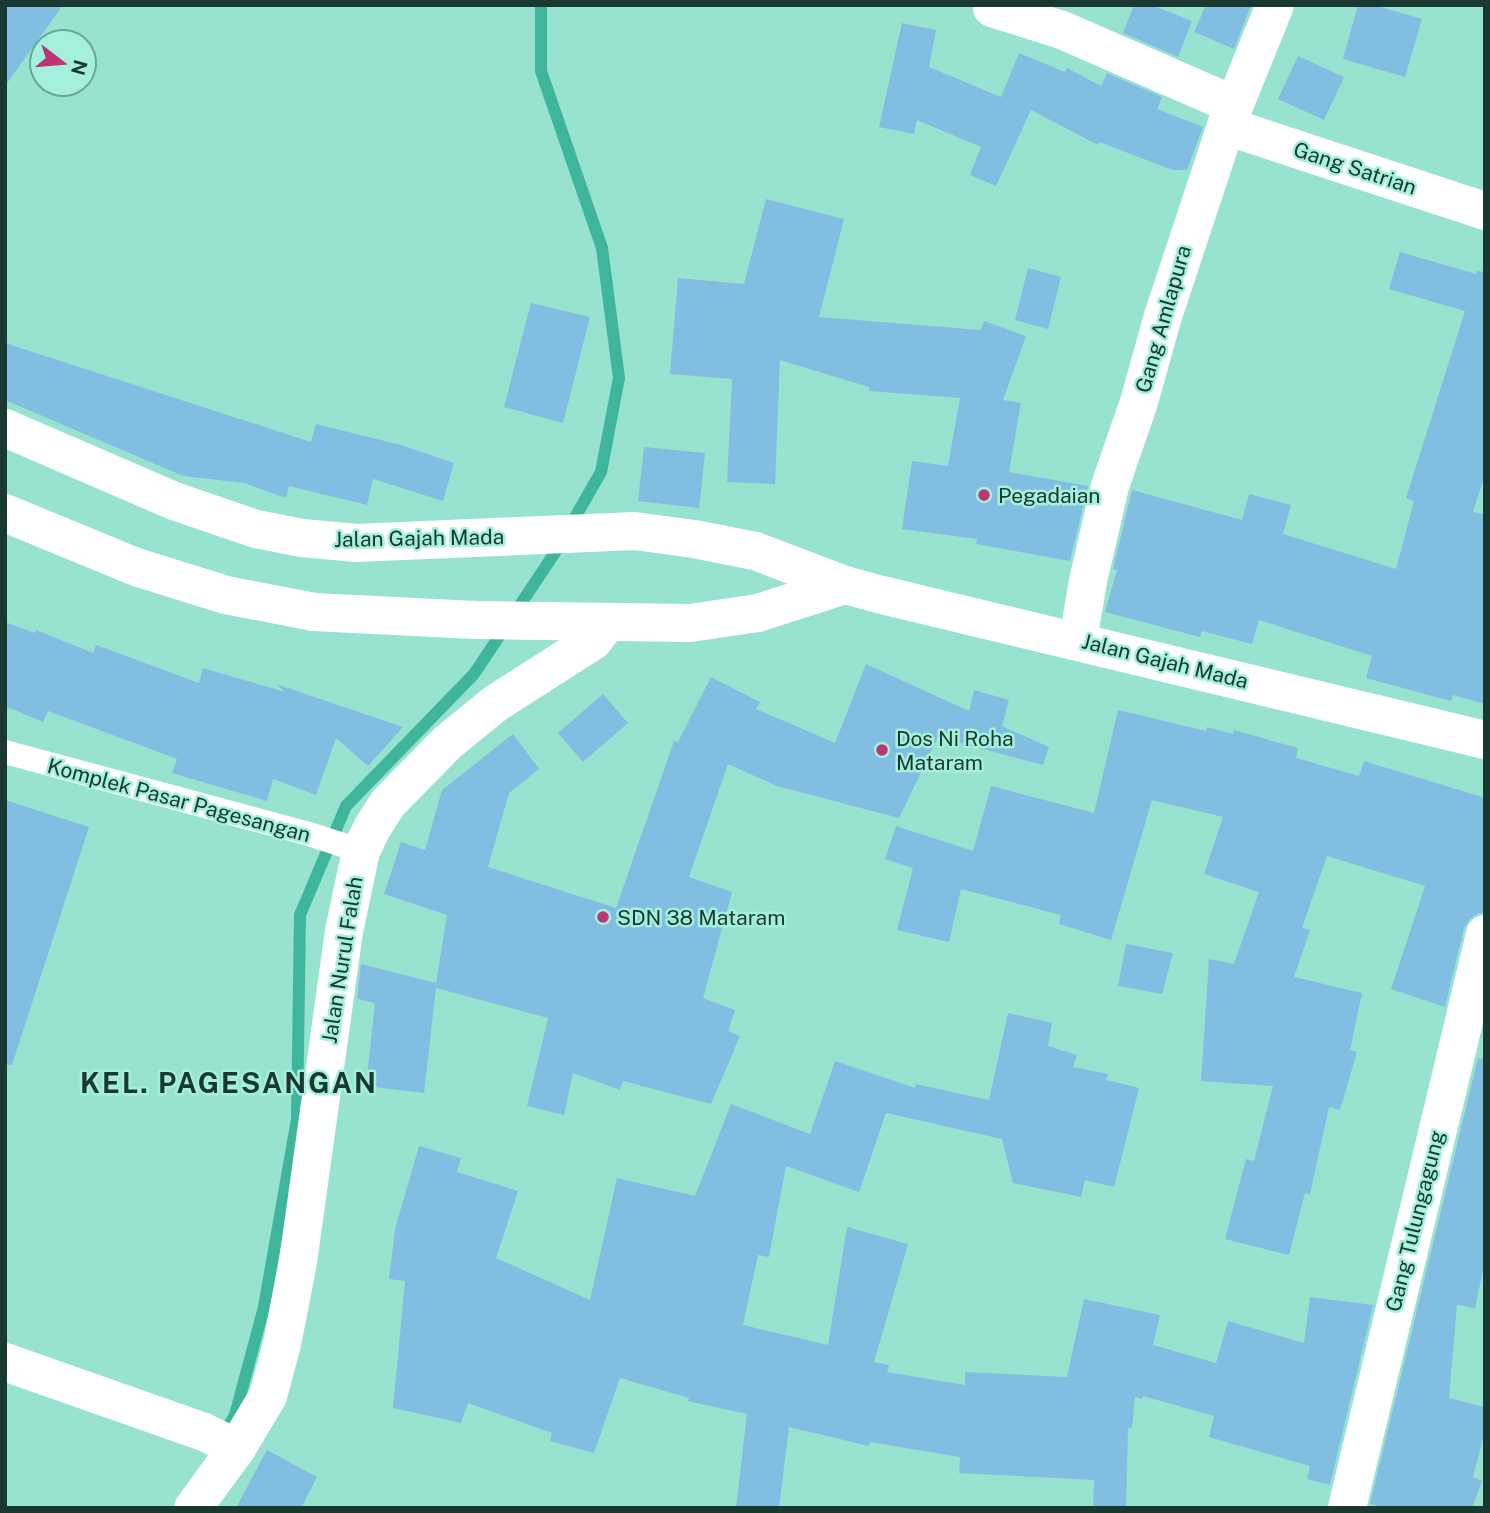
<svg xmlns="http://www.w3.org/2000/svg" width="1490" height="1513" font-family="'Public Sans',sans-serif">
<rect width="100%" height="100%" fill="#98e3cf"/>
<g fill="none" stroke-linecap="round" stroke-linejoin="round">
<!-- stream -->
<path stroke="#3fb59b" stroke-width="12" d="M 229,1425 L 235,1415 L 264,1307 L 297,1119 L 300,915 L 346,806 L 474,674 L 554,554 L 601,472 L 619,378 L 602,248 L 541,71 L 541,5"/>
</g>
<!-- building -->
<g fill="#82bee2">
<path d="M 5,5 L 63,5 L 5,86 Z"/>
<path d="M 1134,5 L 1152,5 L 1192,21 L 1178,57 L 1123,33 Z"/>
<path d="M 1206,5 L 1251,5 L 1234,49 L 1194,32 Z"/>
<path d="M 1358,5 L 1374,5 L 1422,19 L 1405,77 L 1343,59 Z"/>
<path d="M 902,23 L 936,30 L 929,67 L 1001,97 L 1019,53 L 1065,72 L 1067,68 L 1101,86 L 1107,73 L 1162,97 L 1157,109 L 1203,127 L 1187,170 L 1173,170 L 1099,142 L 1098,145 L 1031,110 L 996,186 L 970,175 L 981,147 L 917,120 L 914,134 L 879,127 Z"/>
<path d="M 1298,56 L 1344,77 L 1324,120 L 1278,99 Z"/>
<path d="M 766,199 L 844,219 L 819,317 L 981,330 L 984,321 L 1026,336 L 1003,400 L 1021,403 L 1009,472 L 1088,486 L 1070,561 L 976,544 L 977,539 L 902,529 L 912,461 L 948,466 L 960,398 L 869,391 L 869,387 L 780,360 L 775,484 L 727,482 L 732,379 L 670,374 L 678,278 L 744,284 Z"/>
<path d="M 1400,252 L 1476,274 L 1477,271 L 1485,272 L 1485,475 L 1473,512 L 1485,514 L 1485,704 L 1453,695 L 1451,701 L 1366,678 L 1372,656 L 1259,620 L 1252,644 L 1202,631 L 1200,637 L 1105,612 L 1117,570 L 1113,569 L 1132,490 L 1242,520 L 1249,494 L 1291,505 L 1283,534 L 1396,569 L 1414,501 L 1406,498 L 1465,311 L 1389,289 Z"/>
<path d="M 1028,268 L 1061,277 L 1048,329 L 1015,320 Z"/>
<path d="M 531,303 L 590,317 L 563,423 L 504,407 Z"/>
<path d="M 5,343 L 311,442 L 316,424 L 401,445 L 454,463 L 443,501 L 373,479 L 367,505 L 289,486 L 286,498 L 244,483 L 183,476 L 5,400 Z"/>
<path d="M 644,447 L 705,453 L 699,508 L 638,501 Z"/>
<path d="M 5,622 L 35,633 L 36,630 L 93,653 L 96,645 L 199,683 L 203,668 L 285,692 L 276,684 L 403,727 L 368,766 L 336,738 L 316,795 L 273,779 L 267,801 L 172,773 L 177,759 L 48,711 L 43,722 L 5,706 Z"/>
<path d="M 866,664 L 969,711 L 974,690 L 1009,700 L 1002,726 L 1049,747 L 1043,765 L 938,737 L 899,818 L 777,786 L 728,764 L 689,877 L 732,892 L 703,998 L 735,1010 L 728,1031 L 740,1036 L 711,1104 L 623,1081 L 620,1090 L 573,1073 L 564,1115 L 527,1106 L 548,1018 L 436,988 L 424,1093 L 366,1086 L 375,1003 L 357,999 L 361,964 L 436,983 L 447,915 L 384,894 L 401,842 L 425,850 L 442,790 L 513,734 L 539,769 L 509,793 L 488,867 L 616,908 L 674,741 L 678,742 L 711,677 L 760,702 L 756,709 L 835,743 Z"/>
<path d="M 603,694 L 628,723 L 583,762 L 558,733 Z"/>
<path d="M 1118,710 L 1206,731 L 1207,727 L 1233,734 L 1234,730 L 1298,748 L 1296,758 L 1359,776 L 1364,761 L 1485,798 L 1485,913 L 1478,913 L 1470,919 L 1464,928 L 1445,1007 L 1391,989 L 1425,886 L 1327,856 L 1302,928 L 1310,930 L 1294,977 L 1362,993 L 1350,1050 L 1357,1052 L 1340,1110 L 1329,1107 L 1310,1194 L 1305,1193 L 1289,1255 L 1225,1239 L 1246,1159 L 1254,1161 L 1273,1086 L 1201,1081 L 1209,959 L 1234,964 L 1259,892 L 1204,874 L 1223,817 L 1152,800 L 1111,940 L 1059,924 L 1061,915 L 961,889 L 949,942 L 897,930 L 913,868 L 885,859 L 896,826 L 973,851 L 991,786 L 1094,813 Z"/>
<path d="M 5,800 L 89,827 L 12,1065 L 5,1064 Z"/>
<path d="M 1126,944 L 1173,953 L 1162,994 L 1118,986 Z"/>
<path d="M 1008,1013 L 1052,1023 L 1048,1046 L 1077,1055 L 1073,1067 L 1108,1074 L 1106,1080 L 1139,1088 L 1114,1187 L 1085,1180 L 1081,1197 L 1013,1183 L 1002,1139 L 886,1113 L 859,1192 L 786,1166 L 769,1257 L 758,1255 L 743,1325 L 828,1345 L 847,1227 L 908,1244 L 874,1362 L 889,1365 L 887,1372 L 965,1385 L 965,1372 L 1067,1377 L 1084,1299 L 1160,1315 L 1153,1345 L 1216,1363 L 1228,1321 L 1304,1343 L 1310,1297 L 1373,1305 L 1330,1485 L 1307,1479 L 1310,1466 L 1209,1437 L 1214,1416 L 1143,1396 L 1142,1399 L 1135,1397 L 1132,1428 L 1128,1428 L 1126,1508 L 1093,1508 L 1094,1480 L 959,1473 L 960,1457 L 870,1442 L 869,1446 L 789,1427 L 779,1508 L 736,1508 L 747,1414 L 688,1401 L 689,1398 L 620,1378 L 594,1453 L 550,1441 L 552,1433 L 468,1403 L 461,1423 L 393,1408 L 405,1281 L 389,1279 L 395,1229 L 419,1146 L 461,1158 L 457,1172 L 518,1191 L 496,1258 L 590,1300 L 617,1178 L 695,1196 L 731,1104 L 810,1134 L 835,1061 L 915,1088 L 916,1084 L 989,1100 Z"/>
<path d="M 1478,1058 L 1485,1059 L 1485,1261 L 1475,1308 L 1457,1305 L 1449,1398 L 1485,1407 L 1485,1431 L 1473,1477 L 1482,1481 L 1472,1508 L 1386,1508 L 1370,1504 Z"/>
<path d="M 267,1450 L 317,1477 L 301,1508 L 236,1508 Z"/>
</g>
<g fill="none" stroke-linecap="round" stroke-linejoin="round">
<!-- service -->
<path stroke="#fff" stroke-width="24" d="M 5,752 L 309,834 L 361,851"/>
<!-- minor -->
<g stroke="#fff" stroke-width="38">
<path d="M 992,8 L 1062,30 L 1234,105"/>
<path d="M 1226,126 L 1485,211"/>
<path d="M 1078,640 L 1088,581 L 1110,486 L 1139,402 L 1163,316 L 1226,126 L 1275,5"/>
<path d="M 5,1362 L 204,1432 L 237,1448"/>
<path d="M 193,1508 L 237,1448 L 268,1396 L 282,1344 L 298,1262 L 344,931 L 361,851 L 372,828 L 388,803 L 448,742 L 496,703 L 593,641 L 607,623"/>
<path d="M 1347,1508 L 1485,934"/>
</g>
<!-- secondary -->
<g stroke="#fff" stroke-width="38">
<path d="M 5,428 L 174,501 L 256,529 L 302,538 L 356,543 L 635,531 L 694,539 L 755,551 L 845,585 L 878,594 L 1485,740"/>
<path d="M 5,513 L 136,567 L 226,595 L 314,612 L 475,620 L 690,623 L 758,613 L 845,585"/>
</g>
</g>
<!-- markers -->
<g fill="#bc3576" stroke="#a5f0dc" stroke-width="2.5">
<circle cx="984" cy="495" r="7"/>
<circle cx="882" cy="750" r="7"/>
<circle cx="603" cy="917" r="7"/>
</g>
<g text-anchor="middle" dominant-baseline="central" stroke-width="5" stroke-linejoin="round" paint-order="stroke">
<!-- street labels -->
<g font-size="21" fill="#193830" stroke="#a5f0dc">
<text transform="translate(1355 168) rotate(18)">Gang Satrian</text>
<text transform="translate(1163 319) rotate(-74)">Gang Amlapura</text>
<text transform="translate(419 538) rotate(-1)">Jalan Gajah Mada</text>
<text transform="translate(1165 661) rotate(14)">Jalan Gajah Mada</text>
<text transform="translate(179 800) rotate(15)">Komplek Pasar Pagesangan</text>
<text transform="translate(342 960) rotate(-81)">Jalan Nurul Falah</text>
<text transform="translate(1415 1221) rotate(-76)">Gang Tulungagung</text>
</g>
<!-- poi labels -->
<g font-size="21" fill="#193830" stroke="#a5f0dc" text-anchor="start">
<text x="998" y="495">Pegadaian</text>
<text x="896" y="738">Dos Ni Roha<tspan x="896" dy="24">Mataram</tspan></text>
<text x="617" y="917">SDN 38 Mataram</text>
</g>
<!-- district labels -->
<g font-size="28" font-weight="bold" letter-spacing="2" fill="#193830" stroke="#a5f0dc">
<text x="229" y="1082">KEL. PAGESANGAN</text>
</g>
</g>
<!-- border -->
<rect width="1490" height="1513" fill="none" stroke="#193830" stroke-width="14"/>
<!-- north arrow -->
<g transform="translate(63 63) rotate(106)"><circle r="33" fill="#a5f0dc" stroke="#6da697" stroke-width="2"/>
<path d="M0-5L12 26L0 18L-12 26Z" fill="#bc3576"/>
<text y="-10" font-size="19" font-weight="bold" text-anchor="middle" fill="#193830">N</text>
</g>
</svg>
